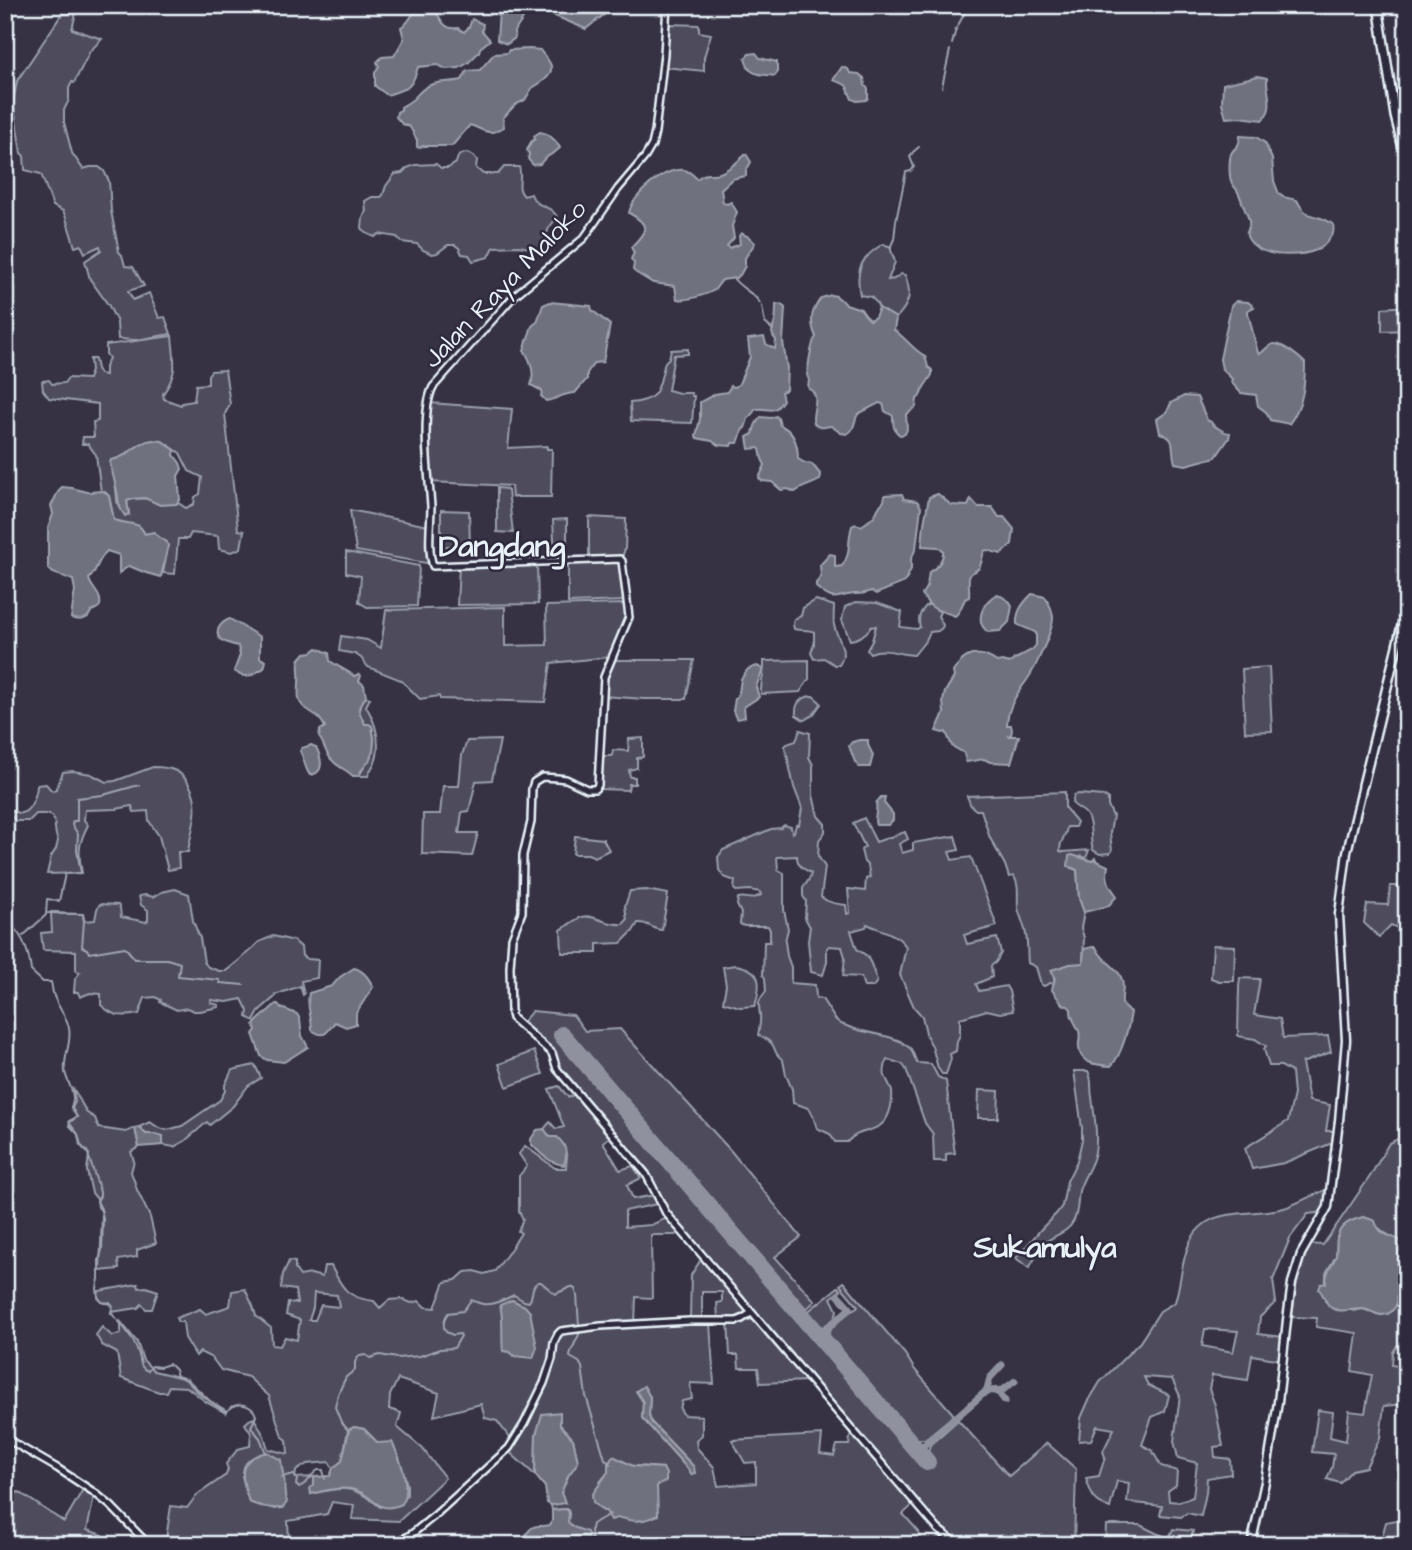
<svg xmlns="http://www.w3.org/2000/svg" width="1412" height="1550" font-family="'Architects Daughter',sans-serif">
<rect width="100%" height="100%" fill="#363244"/>
<filter id="ink" filterUnits="userSpaceOnUse"><feTurbulence type="fractalNoise" baseFrequency=".0143" numOctaves="2"/><feDisplacementMap in="SourceGraphic" scale="14" xChannelSelector="R" yChannelSelector="G"/><feConvolveMatrix kernelMatrix="1 2 1 2 8 2 1 2 1" color-interpolation-filters="sRGB"/></filter>
<g filter="url(#ink)">
<!-- green -->
<g fill="#4d4b5c" stroke="#9a9eaa" stroke-width="2" fill-rule="evenodd">
<path d="M 76,13 L 72,29 L 102,39 L 90,51 L 74,83 L 72,82 L 69,88 L 69,100 L 64,110 L 64,122 L 72,153 L 83,169 L 90,167 L 99,167 L 104,171 L 109,181 L 111,211 L 119,252 L 122,255 L 125,266 L 133,267 L 144,286 L 128,291 L 133,300 L 149,293 L 159,318 L 165,317 L 171,334 L 136,340 L 118,339 L 117,322 L 109,306 L 90,279 L 85,261 L 101,250 L 100,246 L 85,253 L 81,245 L 75,247 L 65,215 L 63,211 L 53,206 L 41,174 L 25,170 L 24,156 L 21,153 L 13,102 L 17,81 L 60,17 L 64,14 Z"/>
<path d="M 668,24 L 699,25 L 699,32 L 711,34 L 704,57 L 704,71 L 664,67 Z"/>
<path d="M 467,153 L 474,156 L 477,160 L 476,168 L 483,174 L 498,174 L 504,167 L 519,167 C 523,178 515,188 524,196 L 531,194 C 536,209 551,204 557,217 C 554,222 550,225 548,230 C 546,238 545,243 540,250 L 519,246 L 494,247 L 489,257 L 473,261 L 469,255 L 462,254 L 459,248 L 455,245 L 448,245 L 437,253 L 432,254 L 423,250 L 417,244 L 402,242 L 397,237 L 379,234 L 375,237 L 366,233 L 362,228 L 363,218 L 366,211 L 365,201 L 372,197 L 381,197 L 383,195 L 386,186 L 395,174 L 402,173 L 407,168 L 415,165 L 436,164 L 441,168 L 448,168 L 456,163 C 458,155 459,154 467,153 Z"/>
<path d="M 883,244 L 891,247 L 891,250 L 895,262 L 888,280 L 894,279 L 901,274 L 905,275 C 912,293 910,304 896,318 L 879,308 L 876,302 L 871,297 L 860,295 C 855,270 861,257 883,244 Z"/>
<path d="M 1407,306 L 1407,330 L 1382,331 L 1382,308 Z"/>
<path d="M 172,336 C 174,362 179,371 163,394 L 164,399 L 181,405 L 182,403 L 194,401 L 196,385 L 208,384 L 208,375 L 211,371 L 225,370 L 230,404 L 225,414 L 238,530 L 244,531 L 241,548 L 232,552 L 219,549 L 218,536 L 191,533 L 188,539 L 178,539 L 175,574 L 163,573 L 168,548 L 167,542 L 158,537 L 154,532 L 145,534 L 141,528 L 114,520 L 109,496 L 104,492 L 101,492 L 96,455 L 88,444 L 82,444 L 83,437 L 94,437 L 93,422 L 98,421 L 98,404 L 49,398 L 43,390 L 42,381 L 49,380 L 52,384 L 64,383 L 68,378 L 88,379 L 91,371 L 90,359 L 95,359 L 97,369 L 100,374 L 105,375 L 105,367 L 109,358 L 106,354 L 106,345 ZM 162,441 L 180,453 L 189,471 L 202,477 L 200,494 L 195,497 L 194,504 L 186,508 L 178,503 L 176,504 C 160,501 142,495 127,501 L 129,514 L 117,502 C 117,488 113,474 111,460 L 123,457 L 141,444 Z"/>
<path d="M 688,349 L 688,354 L 674,355 L 668,390 L 679,393 L 691,393 L 692,396 L 694,396 L 692,423 L 631,421 L 630,403 C 661,401 658,387 665,362 L 669,358 L 671,350 Z"/>
<path d="M 429,403 L 512,409 L 508,448 L 547,446 L 547,449 L 552,449 L 551,497 L 512,497 L 511,486 L 431,482 Z"/>
<path d="M 497,488 L 507,489 L 508,491 L 513,533 L 497,532 Z"/>
<path d="M 350,510 L 428,526 L 429,561 L 426,563 L 356,551 Z"/>
<path d="M 441,510 L 469,511 L 470,545 L 467,547 L 441,546 Z"/>
<path d="M 589,517 L 626,519 L 625,549 L 622,557 L 589,558 Z"/>
<path d="M 567,519 L 567,559 L 555,559 L 553,520 Z"/>
<path d="M 346,552 L 419,566 L 417,606 L 367,607 L 359,602 L 361,576 L 346,573 Z"/>
<path d="M 617,562 L 621,567 L 623,601 L 568,603 L 568,563 Z"/>
<path d="M 537,564 L 538,604 L 457,605 L 459,566 Z"/>
<path d="M 816,600 L 834,606 C 834,612 833,619 834,625 C 837,639 849,651 839,665 L 835,665 L 824,658 L 814,659 L 811,653 L 814,644 L 814,632 C 808,629 801,631 794,629 L 793,624 L 794,619 L 801,616 L 803,608 Z"/>
<path d="M 856,602 L 877,603 L 899,611 L 902,612 L 900,627 L 917,629 L 920,627 C 917,617 921,611 928,604 L 940,612 L 938,616 L 943,625 L 942,628 L 938,631 L 930,632 L 926,640 L 914,655 C 897,654 886,647 870,653 L 867,650 L 872,641 L 876,626 L 871,627 C 866,634 859,639 850,640 L 842,620 L 845,607 Z"/>
<path d="M 626,604 L 627,619 L 610,657 L 551,663 L 545,702 L 440,699 L 439,696 L 420,699 L 401,680 L 368,667 L 361,658 L 355,654 L 339,651 L 341,636 L 367,640 L 381,648 L 386,610 L 505,607 L 505,646 L 547,645 L 546,606 Z"/>
<path d="M 613,660 L 694,660 L 686,699 L 644,699 L 604,696 L 606,676 Z"/>
<path d="M 809,660 L 809,679 L 800,692 L 761,694 C 760,682 765,673 764,661 Z"/>
<path d="M 1269,667 L 1272,731 L 1245,732 L 1242,669 Z"/>
<path d="M 810,696 L 813,696 L 820,702 L 821,704 L 813,715 L 804,720 L 796,715 C 795,703 800,699 810,696 Z"/>
<path d="M 366,697 L 370,698 L 366,706 C 375,721 380,739 377,756 C 376,763 370,769 368,776 L 359,776 L 373,751 L 374,739 L 372,726 L 365,724 C 358,712 356,708 366,697 Z"/>
<path d="M 800,730 L 810,733 L 809,757 L 813,765 L 813,795 L 818,816 L 825,824 L 825,832 L 819,840 L 818,856 L 825,867 L 821,897 C 828,903 837,904 846,905 L 847,914 L 850,913 L 848,889 L 865,891 L 866,879 L 870,877 L 868,866 L 864,862 L 861,850 L 865,847 L 853,823 L 864,818 L 876,842 L 905,832 L 908,839 L 899,844 L 902,853 L 913,850 L 913,843 L 955,836 L 959,850 L 949,852 L 952,860 L 971,857 L 997,926 L 964,935 L 967,944 L 997,938 L 1001,953 L 996,962 L 991,966 L 992,977 L 976,984 L 979,991 L 1006,986 L 1009,991 L 1013,1011 L 1000,1013 L 987,1010 L 960,1018 L 960,1035 L 957,1041 L 956,1051 L 950,1054 L 951,1059 L 946,1074 L 942,1074 L 938,1068 L 932,1046 L 927,1037 L 922,1016 L 914,1007 L 900,975 L 906,947 C 899,934 880,930 867,924 L 866,927 L 851,931 L 857,949 L 867,956 L 871,964 L 877,981 L 873,987 L 864,987 L 861,977 L 843,976 L 845,957 L 842,947 L 829,946 L 827,948 L 827,962 L 823,975 L 811,972 L 808,941 L 810,927 L 805,918 L 806,901 L 803,896 L 803,888 C 806,884 811,878 811,873 C 804,869 797,866 797,856 L 777,857 L 778,870 L 784,873 L 784,910 L 788,929 L 785,941 L 787,956 L 791,967 L 791,983 L 815,985 L 816,998 L 822,999 L 835,1019 L 841,1024 L 858,1030 L 889,1037 L 900,1041 L 911,1049 L 917,1063 L 931,1064 L 938,1077 L 946,1081 C 949,1105 951,1129 955,1153 L 946,1154 L 946,1161 L 934,1161 L 933,1134 L 925,1123 L 906,1069 L 902,1064 L 887,1059 C 886,1065 883,1070 885,1076 C 887,1081 891,1086 892,1092 C 893,1101 890,1117 882,1124 C 872,1133 859,1129 847,1142 L 835,1142 L 830,1134 L 817,1128 C 810,1108 814,1109 793,1103 L 792,1089 L 786,1075 L 783,1060 C 773,1053 777,1051 772,1044 C 768,1039 763,1038 758,1035 C 759,1029 761,1021 760,1015 C 758,1002 758,1001 766,991 L 765,978 L 763,975 L 764,942 L 770,942 L 770,930 L 768,926 L 744,926 L 740,924 L 741,913 L 737,905 L 738,898 C 750,896 748,902 761,895 L 760,892 L 750,890 L 736,891 L 734,889 L 735,881 L 724,877 L 719,870 L 718,857 L 723,850 L 771,829 L 781,828 L 784,825 L 791,827 L 792,833 L 794,832 L 796,825 L 799,825 L 802,808 L 794,787 L 785,746 L 787,744 L 796,741 Z"/>
<path d="M 643,738 L 643,757 L 637,758 L 637,768 L 629,770 L 630,777 L 635,777 L 635,784 L 629,784 L 628,790 L 599,789 L 601,778 L 599,756 L 612,756 L 613,750 L 628,751 L 629,739 Z"/>
<path d="M 500,740 L 492,780 L 476,781 L 469,811 L 462,812 L 459,833 L 478,833 L 472,856 L 422,854 L 423,814 L 440,814 L 443,786 L 459,786 L 462,755 L 467,741 Z"/>
<path d="M 153,767 C 170,767 182,770 190,786 C 202,808 191,829 188,852 L 178,852 L 179,868 L 168,870 L 159,836 L 149,821 L 148,811 L 134,812 L 132,806 L 116,809 L 85,810 L 84,820 L 88,825 C 78,844 78,853 82,873 L 47,874 L 51,857 L 56,849 L 58,841 C 54,833 56,825 53,817 L 49,814 L 36,814 L 29,821 L 15,821 L 10,814 L 5,813 L 5,807 C 10,809 16,814 21,813 C 31,812 37,793 37,785 L 46,784 L 52,791 L 56,789 L 63,772 L 73,771 L 91,774 L 106,782 L 115,781 Z"/>
<path d="M 1065,792 L 1065,808 L 1077,822 L 1075,827 L 1067,827 C 1066,838 1059,840 1060,851 L 1063,852 L 1089,850 L 1086,858 L 1081,856 L 1071,868 L 1077,870 L 1079,898 L 1084,912 L 1081,928 L 1084,938 L 1083,961 L 1083,963 L 1052,970 L 1055,984 L 1050,983 L 1044,986 L 1041,984 L 1036,967 L 1028,963 C 1027,954 1028,944 1026,935 C 1025,926 1020,917 1018,908 C 1017,896 1020,887 1014,876 L 1009,877 L 1005,865 L 990,838 L 981,810 L 976,810 L 971,806 L 967,796 Z"/>
<path d="M 1079,794 L 1103,796 L 1108,798 L 1108,806 L 1113,816 L 1110,833 L 1112,851 L 1110,853 L 1100,854 L 1093,850 C 1089,838 1093,824 1086,814 C 1082,809 1076,808 1072,803 L 1074,795 Z"/>
<path d="M 575,836 L 603,839 L 609,850 L 595,857 L 588,854 L 573,854 Z"/>
<path d="M 1390,886 L 1407,886 L 1407,932 L 1391,925 L 1379,937 L 1364,923 L 1367,904 L 1388,905 Z"/>
<path d="M 175,889 L 189,894 L 193,921 L 200,938 L 204,962 L 208,967 L 219,971 L 226,971 L 242,958 L 259,942 L 273,936 L 294,941 L 301,947 L 302,956 L 307,959 L 318,960 L 317,978 L 301,981 L 304,994 L 303,995 L 300,986 L 275,995 L 275,997 L 260,1010 L 254,1021 L 247,1017 L 248,1011 L 242,999 L 227,1002 L 211,1000 L 211,1003 L 219,1005 L 219,1007 L 200,1011 L 194,1011 L 187,1008 L 177,1010 L 160,1002 L 161,1000 L 155,997 L 145,998 L 139,1014 C 121,1017 114,1017 101,1005 L 101,994 L 90,993 L 80,997 L 78,992 L 74,992 L 75,979 L 80,972 L 76,971 L 76,951 L 43,950 L 41,933 L 52,932 L 51,912 L 58,912 L 60,914 L 83,914 L 84,921 L 95,920 L 97,909 L 100,904 L 118,905 L 120,908 L 121,917 L 146,922 L 148,920 L 148,910 L 141,905 L 139,896 L 146,895 L 153,897 L 162,892 Z"/>
<path d="M 646,890 L 668,894 L 662,930 C 652,930 649,922 638,923 L 633,931 L 621,943 L 597,944 L 597,953 L 562,953 L 561,930 C 567,926 575,919 582,917 C 592,913 607,926 623,924 L 627,920 L 625,906 L 630,891 Z"/>
<path d="M 1213,945 L 1235,946 L 1234,981 L 1219,981 L 1211,978 Z"/>
<path d="M 735,965 C 762,969 762,983 755,1006 L 740,1007 L 723,1002 L 726,985 L 723,967 Z"/>
<path d="M 1240,978 L 1260,979 L 1254,1015 L 1280,1019 L 1283,1038 L 1328,1036 L 1331,1052 L 1302,1063 L 1309,1101 L 1330,1105 L 1326,1131 L 1334,1131 L 1332,1143 L 1284,1163 L 1252,1169 L 1245,1148 L 1288,1121 L 1294,1094 L 1292,1072 L 1281,1066 L 1269,1066 L 1264,1049 L 1266,1046 L 1255,1039 L 1238,1036 L 1239,987 Z"/>
<path d="M 532,1011 L 573,1015 L 585,1031 L 620,1029 L 731,1151 L 801,1237 L 775,1257 L 815,1301 L 803,1312 L 618,1096 L 618,1091 L 609,1080 L 606,1082 L 575,1046 L 576,1042 L 567,1031 L 557,1040 L 565,1051 L 570,1050 L 601,1087 L 599,1089 L 607,1100 L 613,1101 L 899,1435 L 901,1441 L 921,1466 L 932,1457 L 928,1451 L 930,1445 L 958,1420 L 1009,1476 L 1047,1443 L 1076,1469 L 1074,1545 L 963,1545 L 957,1542 L 937,1526 L 852,1424 L 668,1212 L 652,1178 L 580,1091 L 557,1070 L 550,1050 L 520,1025 Z"/>
<path d="M 534,1051 L 543,1074 L 507,1087 L 499,1064 Z"/>
<path d="M 255,1065 L 261,1078 L 248,1086 L 233,1106 L 210,1125 L 207,1122 L 185,1141 L 174,1147 L 163,1145 L 163,1136 L 154,1134 L 146,1134 L 139,1127 L 150,1122 L 159,1128 L 167,1130 L 182,1126 L 220,1100 L 225,1091 L 225,1085 L 232,1070 Z"/>
<path d="M 1074,1071 L 1088,1071 C 1093,1080 1090,1088 1092,1097 C 1094,1115 1099,1138 1094,1156 C 1091,1168 1082,1179 1079,1191 C 1077,1201 1079,1212 1073,1222 C 1067,1233 1056,1234 1047,1241 C 1040,1247 1035,1259 1029,1268 L 1016,1258 L 1043,1227 L 1056,1214 L 1062,1206 L 1067,1181 L 1077,1161 L 1082,1140 L 1082,1128 Z"/>
<path d="M 559,1086 L 568,1097 L 576,1094 L 611,1136 L 603,1142 L 620,1170 L 633,1166 L 641,1178 L 627,1185 L 633,1199 L 655,1195 L 657,1204 L 625,1211 L 625,1227 L 651,1225 L 667,1218 L 679,1232 L 675,1235 L 651,1235 L 652,1298 L 636,1297 L 635,1324 L 710,1323 L 714,1384 L 690,1383 L 692,1399 L 682,1401 L 680,1409 L 684,1415 L 702,1416 L 702,1435 L 696,1440 L 697,1448 L 714,1467 L 718,1486 L 756,1483 L 756,1462 L 745,1463 L 732,1440 L 822,1435 L 820,1454 L 834,1456 L 837,1445 L 849,1445 L 851,1431 L 914,1504 L 903,1514 L 919,1532 L 921,1545 L 590,1545 L 591,1540 L 573,1527 L 568,1522 L 569,1513 L 567,1509 L 552,1510 L 551,1505 L 565,1503 L 561,1493 L 568,1476 L 578,1462 L 573,1439 L 560,1425 L 536,1435 L 535,1475 L 506,1449 L 512,1441 L 497,1421 L 485,1418 L 481,1404 L 434,1416 L 439,1393 L 398,1379 L 390,1395 L 389,1409 L 401,1413 L 397,1427 L 422,1448 L 445,1478 L 399,1521 L 352,1519 L 354,1505 L 332,1502 L 327,1514 L 288,1521 L 289,1542 L 329,1537 L 330,1545 L 224,1545 L 200,1541 L 199,1545 L 165,1545 L 171,1506 L 187,1508 L 197,1495 L 226,1475 L 228,1469 L 226,1464 L 238,1449 L 250,1446 L 251,1433 L 245,1424 L 249,1420 L 254,1418 L 264,1436 L 268,1449 L 288,1454 L 287,1440 L 282,1436 L 269,1396 L 248,1377 L 221,1370 L 212,1358 L 200,1352 L 196,1356 L 185,1338 L 183,1322 L 178,1322 L 176,1318 L 200,1309 L 206,1314 L 230,1306 L 232,1291 L 245,1289 L 253,1306 L 256,1316 L 271,1328 L 272,1345 L 280,1346 L 285,1337 L 297,1340 L 300,1320 L 286,1315 L 288,1303 L 297,1303 L 295,1290 L 281,1288 L 283,1274 L 289,1261 L 295,1262 L 295,1269 L 300,1276 L 311,1274 L 322,1277 L 324,1266 L 331,1266 C 342,1288 347,1298 374,1301 L 380,1308 L 389,1300 L 402,1299 L 411,1303 L 419,1301 L 425,1307 L 435,1308 L 445,1282 L 456,1280 L 465,1272 L 475,1271 L 484,1274 L 495,1271 L 508,1253 L 521,1233 L 518,1231 L 523,1219 L 519,1211 L 519,1176 L 527,1166 L 519,1154 L 525,1146 L 555,1168 L 566,1168 L 567,1156 L 550,1137 L 544,1129 L 550,1122 L 556,1129 L 564,1127 L 549,1089 ZM 314,1293 L 337,1295 L 339,1307 L 321,1305 L 315,1320 L 309,1320 L 313,1308 ZM 650,1397 L 649,1415 L 651,1422 L 694,1467 L 691,1474 L 688,1469 L 642,1418 L 643,1402 ZM 354,1427 L 364,1429 L 378,1443 L 398,1454 L 407,1485 L 407,1495 L 380,1507 C 354,1485 343,1486 311,1494 L 314,1485 L 314,1477 L 295,1478 L 296,1471 L 307,1464 L 329,1462 L 333,1468 L 342,1461 L 348,1430 ZM 281,1460 L 284,1490 L 276,1509 L 249,1502 L 242,1476 ZM 608,1464 L 663,1468 L 657,1486 L 657,1509 L 630,1520 L 606,1511 L 600,1482 L 608,1472 Z"/>
<path d="M 73,1088 L 87,1113 L 95,1118 L 99,1128 L 126,1132 L 135,1128 L 139,1147 L 131,1152 L 134,1161 L 131,1172 L 134,1180 L 137,1190 L 150,1217 L 156,1243 L 137,1250 L 137,1257 L 118,1260 L 119,1269 L 100,1271 L 102,1212 L 98,1207 L 97,1199 L 92,1193 L 87,1171 L 89,1154 C 79,1145 82,1147 78,1135 C 76,1130 71,1127 69,1121 L 77,1117 L 72,1108 L 75,1102 Z"/>
<path d="M 979,1090 L 999,1091 L 998,1118 L 978,1118 Z"/>
<path d="M 1407,1130 L 1407,1341 L 1403,1346 L 1397,1346 L 1393,1352 L 1392,1365 L 1407,1368 L 1407,1404 L 1384,1406 L 1380,1438 L 1366,1467 L 1352,1470 L 1340,1483 L 1327,1479 L 1332,1467 L 1334,1454 L 1312,1452 L 1318,1410 L 1333,1412 L 1330,1437 L 1346,1441 L 1349,1411 L 1365,1413 L 1372,1375 L 1352,1371 L 1357,1333 L 1316,1327 L 1317,1318 L 1291,1317 L 1296,1280 L 1306,1244 L 1323,1245 L 1371,1175 L 1389,1143 L 1398,1139 ZM 1376,1226 L 1392,1238 L 1401,1241 L 1403,1245 L 1401,1264 L 1403,1283 L 1376,1314 L 1363,1309 L 1354,1311 L 1325,1301 L 1326,1273 L 1336,1256 L 1337,1237 Z"/>
<path d="M 1329,1189 L 1325,1212 L 1308,1214 L 1290,1238 L 1273,1280 L 1276,1302 L 1260,1317 L 1258,1334 L 1283,1337 L 1282,1360 L 1252,1355 L 1248,1380 L 1212,1375 L 1209,1389 L 1215,1405 L 1223,1446 L 1214,1447 L 1215,1457 L 1230,1459 L 1231,1474 L 1207,1478 L 1206,1493 L 1201,1516 L 1187,1513 L 1181,1517 L 1160,1515 L 1162,1506 L 1127,1502 L 1129,1483 L 1117,1481 L 1110,1508 C 1093,1502 1091,1494 1086,1478 L 1099,1476 L 1105,1457 L 1103,1451 L 1114,1429 L 1097,1426 L 1091,1440 L 1079,1441 L 1081,1418 L 1088,1402 L 1100,1382 L 1140,1342 L 1160,1311 L 1175,1302 C 1181,1283 1181,1263 1189,1244 C 1207,1203 1249,1218 1284,1208 C 1299,1203 1313,1194 1329,1189 ZM 1205,1329 L 1238,1331 L 1233,1352 L 1202,1346 ZM 1144,1377 L 1172,1379 L 1180,1396 L 1174,1441 L 1178,1458 L 1197,1463 L 1193,1497 L 1179,1502 L 1169,1501 L 1168,1491 L 1176,1485 L 1177,1471 L 1161,1466 L 1152,1450 L 1142,1445 L 1152,1417 L 1165,1411 L 1169,1395 L 1148,1385 Z"/>
<path d="M 702,1258 L 747,1310 C 741,1321 729,1318 718,1319 L 717,1303 L 722,1302 L 722,1292 L 702,1292 L 702,1318 L 690,1319 L 691,1275 Z"/>
<path d="M 844,1282 L 905,1354 L 915,1370 L 954,1415 L 925,1439 L 916,1439 L 911,1433 L 904,1431 L 828,1341 C 827,1325 846,1316 858,1306 L 840,1285 Z"/>
<path d="M 138,1284 L 139,1288 L 146,1287 L 158,1291 L 152,1309 L 146,1309 L 142,1304 L 138,1308 L 111,1312 L 113,1306 L 110,1302 L 103,1303 L 98,1298 L 99,1291 Z"/>
<path d="M 838,1287 L 841,1290 L 831,1298 L 837,1310 L 835,1318 L 823,1327 L 814,1325 L 805,1314 Z"/>
<path d="M 742,1319 L 754,1320 L 807,1381 L 760,1383 L 758,1368 L 739,1368 L 738,1355 L 730,1355 L 728,1321 Z"/>
<path d="M 121,1322 L 137,1342 L 143,1360 L 154,1371 L 187,1379 L 210,1401 L 227,1411 L 226,1413 L 206,1402 L 187,1387 L 169,1386 L 166,1392 L 159,1392 L 121,1378 L 117,1353 L 102,1345 L 96,1335 L 102,1327 L 112,1336 L 121,1334 Z"/>
<path d="M 85,1486 L 95,1492 L 87,1530 L 103,1535 L 102,1545 L 5,1545 L 5,1498 L 19,1492 L 64,1522 Z"/>
<path d="M 1407,1518 L 1407,1545 L 1380,1544 L 1386,1522 Z"/>
<path d="M 1106,1525 L 1140,1525 L 1156,1533 L 1169,1538 L 1173,1529 L 1193,1531 L 1190,1545 L 1105,1545 Z"/>
</g>
<!-- water -->
<g fill="#70717f" stroke="#a0a4af" stroke-width="2">
<path d="M 424,5 L 431,5 C 441,15 441,31 458,28 L 464,32 L 469,27 L 472,19 L 483,24 L 482,31 L 490,40 L 480,48 L 479,52 L 468,63 L 459,68 L 446,69 L 438,65 L 418,67 C 412,88 409,88 387,95 L 375,86 L 375,72 L 379,66 L 377,62 L 382,57 L 394,56 L 404,39 L 401,27 C 408,24 409,19 413,14 C 416,10 421,10 424,5 Z"/>
<path d="M 477,5 L 527,5 L 527,13 L 514,32 L 515,38 L 507,44 L 497,40 L 499,11 Z"/>
<path d="M 577,5 L 648,5 C 634,15 624,4 610,11 C 602,15 594,23 586,29 L 555,16 L 556,6 L 575,8 Z"/>
<path d="M 529,49 L 540,50 C 543,55 550,60 551,66 C 553,77 539,84 532,88 L 525,100 L 515,105 L 503,118 L 504,127 C 488,137 485,130 470,125 L 452,146 L 423,146 L 419,148 L 417,147 L 417,140 L 410,127 L 402,124 L 396,117 L 397,112 L 401,110 L 401,107 C 406,104 412,101 415,97 C 419,93 422,89 428,86 C 439,80 450,83 462,80 L 467,71 L 480,70 L 494,54 L 507,53 L 509,50 Z"/>
<path d="M 756,53 L 760,58 L 777,62 L 777,73 L 775,76 C 759,74 749,76 745,58 L 749,54 Z"/>
<path d="M 842,67 L 848,69 L 850,73 L 859,74 L 864,78 L 865,85 L 868,89 L 868,98 L 866,100 L 857,101 L 852,99 C 845,83 850,86 833,80 Z"/>
<path d="M 1258,76 L 1267,78 C 1266,94 1276,107 1262,120 L 1240,117 L 1226,118 L 1222,103 L 1223,84 Z"/>
<path d="M 540,132 C 548,133 557,141 560,148 C 553,155 546,155 540,164 L 533,165 L 528,159 L 529,154 L 527,150 L 531,142 L 535,139 L 534,136 Z"/>
<path d="M 1240,136 L 1256,137 L 1265,143 L 1272,159 L 1274,181 L 1279,194 L 1283,197 L 1297,200 C 1308,223 1317,211 1334,225 L 1333,234 C 1328,238 1326,246 1319,249 C 1301,257 1262,259 1249,240 C 1244,232 1248,232 1249,226 C 1250,222 1247,214 1245,210 C 1243,204 1240,196 1237,190 C 1235,187 1232,185 1231,181 C 1229,175 1229,160 1231,154 C 1235,145 1239,150 1240,136 Z"/>
<path d="M 746,154 L 751,162 L 746,171 L 746,176 L 732,179 L 721,189 L 723,203 L 727,204 L 731,202 L 737,212 L 732,226 L 734,238 L 727,246 L 729,248 L 740,244 L 739,236 L 741,233 L 749,237 L 755,243 L 745,258 L 745,266 L 740,275 L 736,278 L 722,280 C 721,281 715,290 714,290 C 707,295 686,301 677,299 L 675,286 L 653,283 L 635,272 L 633,270 L 634,263 L 631,259 L 634,253 L 631,247 C 647,231 651,225 629,213 C 632,195 665,167 684,170 C 690,171 693,175 697,179 C 705,171 710,176 720,173 C 730,169 738,161 746,154 Z"/>
<path d="M 831,295 L 836,296 L 846,304 L 861,309 L 865,315 L 870,320 L 875,317 L 879,308 L 896,318 L 894,330 C 905,337 913,350 925,356 L 928,367 L 932,370 L 932,375 L 924,387 L 920,396 L 917,399 L 916,407 L 906,415 L 907,429 L 905,434 L 900,435 C 893,430 893,424 893,416 L 885,411 L 883,404 L 879,403 L 858,414 C 853,422 856,429 847,434 L 841,433 L 831,426 C 827,426 823,428 820,427 C 806,424 818,405 815,396 C 814,392 811,390 808,387 L 809,380 L 807,375 C 809,364 810,345 816,337 C 809,321 811,311 821,298 Z"/>
<path d="M 1236,301 L 1248,302 L 1254,307 L 1248,310 L 1248,313 L 1258,353 L 1260,354 C 1264,351 1269,344 1274,344 C 1282,343 1299,357 1305,363 C 1305,386 1303,405 1289,424 L 1270,420 L 1266,412 L 1258,406 L 1256,395 L 1241,393 L 1231,382 L 1232,379 L 1222,369 L 1220,359 L 1231,306 Z"/>
<path d="M 550,302 L 591,306 L 592,310 L 610,325 L 603,362 L 594,363 L 587,373 L 587,379 L 575,393 C 564,393 557,399 546,401 L 541,396 L 542,391 L 531,385 C 535,373 531,361 524,350 L 532,326 L 537,322 L 543,305 Z"/>
<path d="M 776,304 L 782,305 L 785,308 L 783,342 L 787,368 L 786,390 L 781,392 L 783,400 C 773,416 769,407 756,409 L 748,419 L 745,428 L 743,429 L 738,443 L 732,443 L 731,446 L 718,445 L 712,441 L 697,438 L 696,436 L 700,419 L 700,402 L 715,394 L 727,392 L 731,386 L 735,387 L 739,384 L 750,357 L 748,339 L 764,337 L 766,344 L 775,349 L 776,340 C 769,333 773,329 775,321 C 776,315 776,309 776,304 Z"/>
<path d="M 1184,396 L 1197,397 L 1207,420 L 1211,422 L 1213,425 C 1219,428 1223,433 1230,433 L 1229,438 L 1216,457 L 1186,465 L 1175,463 C 1170,447 1178,439 1160,433 L 1157,419 L 1167,412 L 1171,403 Z"/>
<path d="M 776,416 L 778,418 L 780,425 C 794,431 798,445 798,459 L 805,463 L 812,464 L 821,475 L 820,480 C 811,485 803,486 795,492 L 788,489 L 781,490 L 772,482 L 762,481 L 759,478 L 765,465 L 762,459 L 760,449 L 758,448 L 749,449 L 747,437 L 753,434 C 754,426 756,422 761,417 L 771,418 Z"/>
<path d="M 153,440 L 162,441 L 175,450 L 174,455 L 180,463 L 182,469 L 178,476 L 180,500 L 176,504 L 160,505 L 145,498 L 131,499 L 127,501 L 129,514 L 125,516 C 116,504 120,500 116,487 C 114,479 112,471 110,463 L 111,460 C 128,458 137,441 153,440 Z"/>
<path d="M 62,487 L 72,488 L 87,492 L 104,491 L 109,496 L 114,520 C 119,522 137,524 139,526 C 142,528 143,532 145,534 L 154,532 C 158,538 166,540 168,545 L 161,577 L 146,573 L 129,566 L 119,573 L 119,555 L 107,551 C 97,561 97,571 89,579 C 91,588 99,592 100,600 C 102,609 96,608 91,612 C 90,613 89,615 88,617 C 82,621 77,620 71,618 L 75,590 L 73,580 L 53,573 L 48,568 L 48,528 L 53,514 L 51,505 C 55,500 57,491 62,487 Z"/>
<path d="M 902,494 L 904,499 L 917,501 L 921,507 L 916,548 L 911,559 L 911,569 L 905,582 L 876,594 L 871,591 C 864,594 861,594 854,594 C 833,596 836,604 816,587 L 816,583 L 821,577 L 820,565 L 830,554 L 835,555 L 835,567 L 842,566 C 852,553 847,541 852,526 L 856,524 L 861,526 C 866,523 873,518 876,513 C 879,507 879,505 884,501 L 885,495 Z"/>
<path d="M 938,494 L 951,505 L 968,506 L 971,499 L 978,507 L 992,507 L 999,517 L 1004,517 L 1014,529 L 1012,544 L 1001,554 L 987,550 L 984,551 C 982,557 982,565 978,569 C 973,574 971,570 969,578 C 968,583 970,591 969,597 L 965,599 L 959,612 L 955,616 C 938,609 932,612 922,594 L 927,586 L 929,572 C 938,567 944,560 943,550 L 938,547 L 922,546 L 924,524 L 929,497 Z"/>
<path d="M 998,594 L 1010,602 L 1012,606 L 1009,622 L 1000,631 L 988,632 C 973,621 984,600 998,594 Z"/>
<path d="M 1032,594 L 1045,597 C 1049,603 1053,611 1053,618 C 1053,630 1035,669 1027,680 C 1018,692 1007,708 1007,725 L 1011,725 L 1012,730 L 1011,735 L 1008,736 L 1019,736 L 1011,763 L 990,762 L 984,759 L 966,762 L 964,753 L 952,746 L 946,732 L 943,733 L 936,731 L 944,713 L 943,701 L 945,692 L 954,677 L 953,672 C 964,653 978,649 997,662 L 1002,661 L 1009,663 L 1013,661 L 1014,659 C 1021,658 1025,652 1032,650 L 1036,645 L 1036,633 C 1031,629 1023,628 1017,624 C 1016,611 1023,603 1032,594 Z"/>
<path d="M 230,619 L 260,637 L 260,658 L 266,661 L 264,668 C 253,674 247,681 234,671 L 240,655 L 238,646 C 234,645 223,642 220,639 C 213,630 223,621 230,619 Z"/>
<path d="M 317,648 L 329,653 L 330,661 C 338,667 347,670 354,676 L 359,674 L 361,676 L 359,681 L 364,685 L 366,697 C 356,708 358,711 365,724 L 369,724 L 372,726 L 374,739 L 373,751 L 369,761 L 361,771 L 359,776 L 353,776 C 344,768 333,765 327,753 C 324,747 323,742 319,737 L 320,730 L 325,727 C 321,718 313,713 305,708 C 296,701 299,692 299,682 C 300,674 298,668 299,660 L 305,653 L 312,652 Z"/>
<path d="M 757,666 L 763,669 L 756,687 L 759,697 L 744,707 L 745,717 L 738,719 L 736,718 L 733,711 L 735,699 L 739,693 L 741,679 L 748,669 Z"/>
<path d="M 859,740 L 868,740 L 868,745 L 873,755 L 870,767 L 859,767 L 855,762 L 849,746 L 852,742 Z"/>
<path d="M 311,745 L 316,747 C 321,757 326,773 310,775 C 305,769 304,758 300,751 L 302,748 Z"/>
<path d="M 881,797 L 885,797 L 884,803 L 893,814 L 893,820 L 888,825 L 876,825 C 873,818 878,812 876,803 Z"/>
<path d="M 1072,855 L 1092,861 L 1095,858 L 1097,861 L 1108,866 C 1105,880 1110,887 1117,896 L 1108,906 L 1084,912 L 1079,898 L 1077,870 L 1068,866 L 1069,856 Z"/>
<path d="M 1093,947 L 1096,947 C 1101,961 1116,965 1121,977 C 1128,991 1113,1005 1131,1012 C 1129,1027 1122,1055 1111,1066 C 1097,1065 1080,1064 1079,1048 C 1078,1042 1081,1037 1079,1031 C 1076,1023 1070,1018 1071,1009 L 1068,1006 L 1062,1004 L 1052,990 C 1053,981 1058,980 1051,970 L 1070,964 L 1083,963 L 1084,949 Z"/>
<path d="M 354,968 C 364,970 369,978 373,987 L 356,1013 L 356,1024 L 346,1027 L 335,1022 C 327,1031 326,1040 312,1030 C 312,1016 306,1007 309,993 L 332,986 L 340,977 Z"/>
<path d="M 276,1004 L 278,1004 L 281,1008 L 297,1014 L 300,1019 L 302,1036 L 308,1047 L 284,1062 L 267,1060 L 261,1056 L 253,1034 L 256,1030 L 254,1024 Z"/>
<path d="M 139,1127 L 146,1134 L 154,1134 L 163,1136 L 163,1145 L 139,1147 L 135,1128 Z"/>
<path d="M 544,1129 L 550,1137 L 557,1137 C 566,1145 568,1153 564,1165 C 549,1163 541,1154 531,1144 L 531,1139 L 537,1130 Z"/>
<path d="M 1363,1217 L 1370,1219 L 1375,1221 C 1380,1239 1399,1235 1403,1244 C 1405,1249 1401,1259 1401,1265 C 1401,1271 1403,1276 1403,1281 C 1402,1293 1396,1316 1382,1315 C 1375,1315 1369,1309 1362,1309 C 1350,1309 1334,1315 1327,1303 C 1324,1298 1323,1294 1319,1289 L 1321,1284 L 1326,1283 C 1326,1270 1332,1267 1336,1256 C 1337,1250 1336,1244 1337,1238 C 1340,1224 1350,1221 1363,1217 Z"/>
<path d="M 512,1300 L 525,1306 L 530,1312 L 537,1347 L 533,1358 L 514,1356 L 510,1352 L 503,1351 C 501,1335 504,1320 500,1305 Z"/>
<path d="M 644,1386 L 650,1397 L 649,1415 L 651,1422 L 694,1467 L 695,1473 L 691,1474 L 688,1469 L 642,1418 L 643,1402 L 636,1391 Z"/>
<path d="M 560,1412 L 560,1425 L 573,1439 L 578,1462 L 568,1476 L 561,1493 L 565,1503 L 551,1505 L 547,1503 L 545,1487 L 535,1475 L 536,1435 L 542,1414 Z"/>
<path d="M 354,1427 L 364,1429 L 378,1443 L 392,1442 C 401,1461 411,1484 402,1504 C 374,1516 375,1493 351,1489 C 337,1487 324,1491 311,1494 L 310,1488 L 314,1485 L 314,1477 L 330,1476 L 333,1468 L 342,1461 L 349,1430 Z"/>
<path d="M 267,1452 L 281,1460 C 281,1469 283,1470 284,1478 C 286,1488 282,1490 287,1502 L 283,1508 C 274,1509 257,1506 249,1502 C 241,1476 236,1459 267,1452 Z"/>
<path d="M 613,1456 L 633,1466 L 663,1468 L 666,1474 L 666,1481 L 657,1486 L 658,1515 C 648,1520 639,1522 629,1520 C 621,1518 619,1517 611,1520 L 606,1511 L 603,1511 L 593,1502 L 592,1495 L 608,1472 L 608,1464 Z"/>
<path d="M 567,1509 L 569,1513 L 568,1522 L 573,1527 L 587,1532 L 591,1540 L 590,1545 L 530,1545 L 529,1539 L 526,1535 C 534,1522 537,1528 550,1525 L 552,1521 L 552,1510 Z"/>
</g>
<g fill="none" stroke-linecap="round" stroke-linejoin="round">
<!-- stream -->
<g stroke="#a0a4af" stroke-width="2">
<path d="M 952,44 L 956,29 L 969,5"/>
<path d="M 942,87 L 950,50"/>
<path d="M 890,248 L 894,239 L 896,221 L 906,172 L 911,171 L 914,167 L 910,157 L 913,152 L 919,147"/>
<path d="M 733,278 C 741,289 753,292 760,303"/>
<path d="M 762,306 L 765,323 L 773,330"/>
<path d="M 48,913 L 83,914 L 84,921 L 82,947 L 87,949 L 89,953 L 125,947 L 135,959 L 167,959 L 180,963 L 178,976 L 220,980 L 220,983 L 244,985"/>
<path d="M 5,921 C 23,932 29,951 31,971 L 43,982 L 51,982 C 52,985 52,989 53,993 C 56,1005 66,1015 69,1028 C 72,1043 63,1057 65,1072 C 68,1085 77,1094 71,1108 L 77,1117 L 70,1122 L 69,1125 L 78,1134 L 80,1145 L 87,1151 L 100,1192 L 100,1196 L 97,1201 L 101,1209 L 103,1219 L 102,1250 L 99,1260 L 99,1279 L 97,1288 L 98,1297 L 102,1302 L 111,1304 L 112,1309 L 111,1313 C 123,1326 132,1335 138,1352 C 142,1361 138,1367 148,1371 L 152,1366 L 160,1367 L 169,1364 L 175,1370 L 177,1376 L 185,1379 L 201,1395 L 226,1412 C 228,1410 231,1407 234,1406 C 243,1402 254,1407 256,1416 L 251,1427 L 260,1438 L 266,1453"/>
<path d="M 23,936 L 46,915 L 47,899 L 59,901 L 65,874 L 81,873 L 77,850 L 78,834 L 72,825 L 73,821 L 77,821 L 77,798 L 103,795 L 139,785"/>
<path d="M 580,1331 C 578,1340 570,1349 570,1357 L 579,1362 L 582,1367 L 586,1396 L 605,1459 L 610,1464"/>
<path d="M 348,1430 L 341,1422 L 335,1407 L 338,1394 L 346,1377 L 355,1370 L 355,1362 L 359,1356 L 366,1355 L 370,1358 L 380,1355 L 397,1358 L 420,1356 L 440,1349 L 454,1348 L 461,1336 L 460,1334 L 453,1335 L 446,1332 C 442,1327 444,1318 448,1313 L 463,1311 L 471,1300 C 475,1301 478,1303 483,1304 C 491,1306 506,1299 514,1295 L 524,1301 L 529,1302 C 534,1295 530,1287 538,1282 L 541,1282 L 555,1294 L 571,1287 L 575,1289 L 577,1295 L 579,1326"/>
<path d="M 282,1477 L 289,1475 L 294,1475 L 297,1479 L 296,1485 L 298,1487 C 308,1485 310,1475 318,1470 L 323,1470 L 325,1479"/>
<path d="M 592,1545 L 591,1529 L 592,1524 L 610,1514"/>
</g>
<!-- taxiway -->
<g stroke="#8f929e" stroke-width="7">
<path d="M 819,1336 L 850,1308 L 838,1295"/>
<path d="M 995,1391 L 999,1393 L 1005,1401"/>
<path d="M 985,1393 L 989,1391 L 1003,1390 L 1015,1381"/>
<path d="M 917,1451 L 984,1393 L 987,1389 L 990,1378 L 1002,1365"/>
</g>
<!-- runway -->
<path stroke="#8f929e" stroke-width="18" d="M 562,1035 L 927,1462"/>
<defs>
<g id="tertiary">
<path d="M 667,5 L 664,54 L 655,132 L 652,145 L 645,157 L 618,189 L 584,238 L 514,296 L 433,387 C 420,412 429,477 431,506 C 431,525 427,548 433,566 L 620,559 L 622,561 L 629,617 L 604,677 L 598,785 L 595,789 L 587,789 L 566,779 L 557,778 L 542,777 L 534,782 L 532,788 L 531,822 L 523,855 L 522,912 L 512,938 L 510,967 L 511,1014 L 512,1018 L 552,1053 L 557,1069 L 646,1174 L 666,1213 L 938,1529 L 958,1545"/>
<path d="M 5,1438 L 57,1468 L 95,1493 L 111,1506 L 149,1545"/>
<path d="M 394,1545 L 413,1533 L 434,1516 L 509,1448 L 524,1424 L 544,1383 L 552,1359 L 554,1342 L 558,1334 L 561,1331 L 601,1326 L 689,1321 L 737,1321 L 742,1319 L 751,1313"/>
</g>
<path id="secondary" d="M 1251,1545 L 1265,1482 L 1278,1402 L 1287,1320 L 1292,1283 L 1301,1254 L 1328,1207 L 1339,1121 L 1346,1040 L 1339,914 L 1347,852 L 1363,785"/>
<g id="primary">
<path d="M 1378,5 L 1395,116 L 1407,164"/>
<path d="M 1363,785 L 1407,605"/>
</g>
</defs>
<!-- tertiary casing -->
<use href="#tertiary" stroke="#e8f1f8" stroke-width="10"/>
<!-- secondary casing -->
<use href="#secondary" stroke="#e8f1f8" stroke-width="11"/>
<!-- primary casing -->
<use href="#primary" stroke="#e8f1f8" stroke-width="12"/>
<!-- tertiary -->
<use href="#tertiary" stroke="#2f2a3d" stroke-width="5"/>
<!-- secondary -->
<use href="#secondary" stroke="#2f2a3d" stroke-width="6"/>
<!-- primary -->
<use href="#primary" stroke="#2f2a3d" stroke-width="7"/>
</g>
</g>
<g text-anchor="middle" dominant-baseline="central" stroke-width="5" stroke-linejoin="round" paint-order="stroke">
<!-- street labels -->
<g font-size="26" fill="#e8f1f8" stroke="#2f2a3d">
<text transform="translate(505 284) rotate(-46)">Jalan Raya Maloko</text>
</g>
<!-- quarter labels -->
<g font-size="30" font-weight="bold" fill="#e8f1f8" stroke="#2f2a3d">
<text x="502" y="547">Dangdang</text>
<text x="1045" y="1248">Sukamulya</text>
</g>
</g>
<!-- margin -->
<rect width="1412" height="1550" fill="none" stroke="#2f2a3d" stroke-width="28"/>
<rect x="14" y="14" width="1384" height="1522" fill="none" stroke="#e8f1f8" stroke-width="2.5" filter="url(#ink)"/>
</svg>
